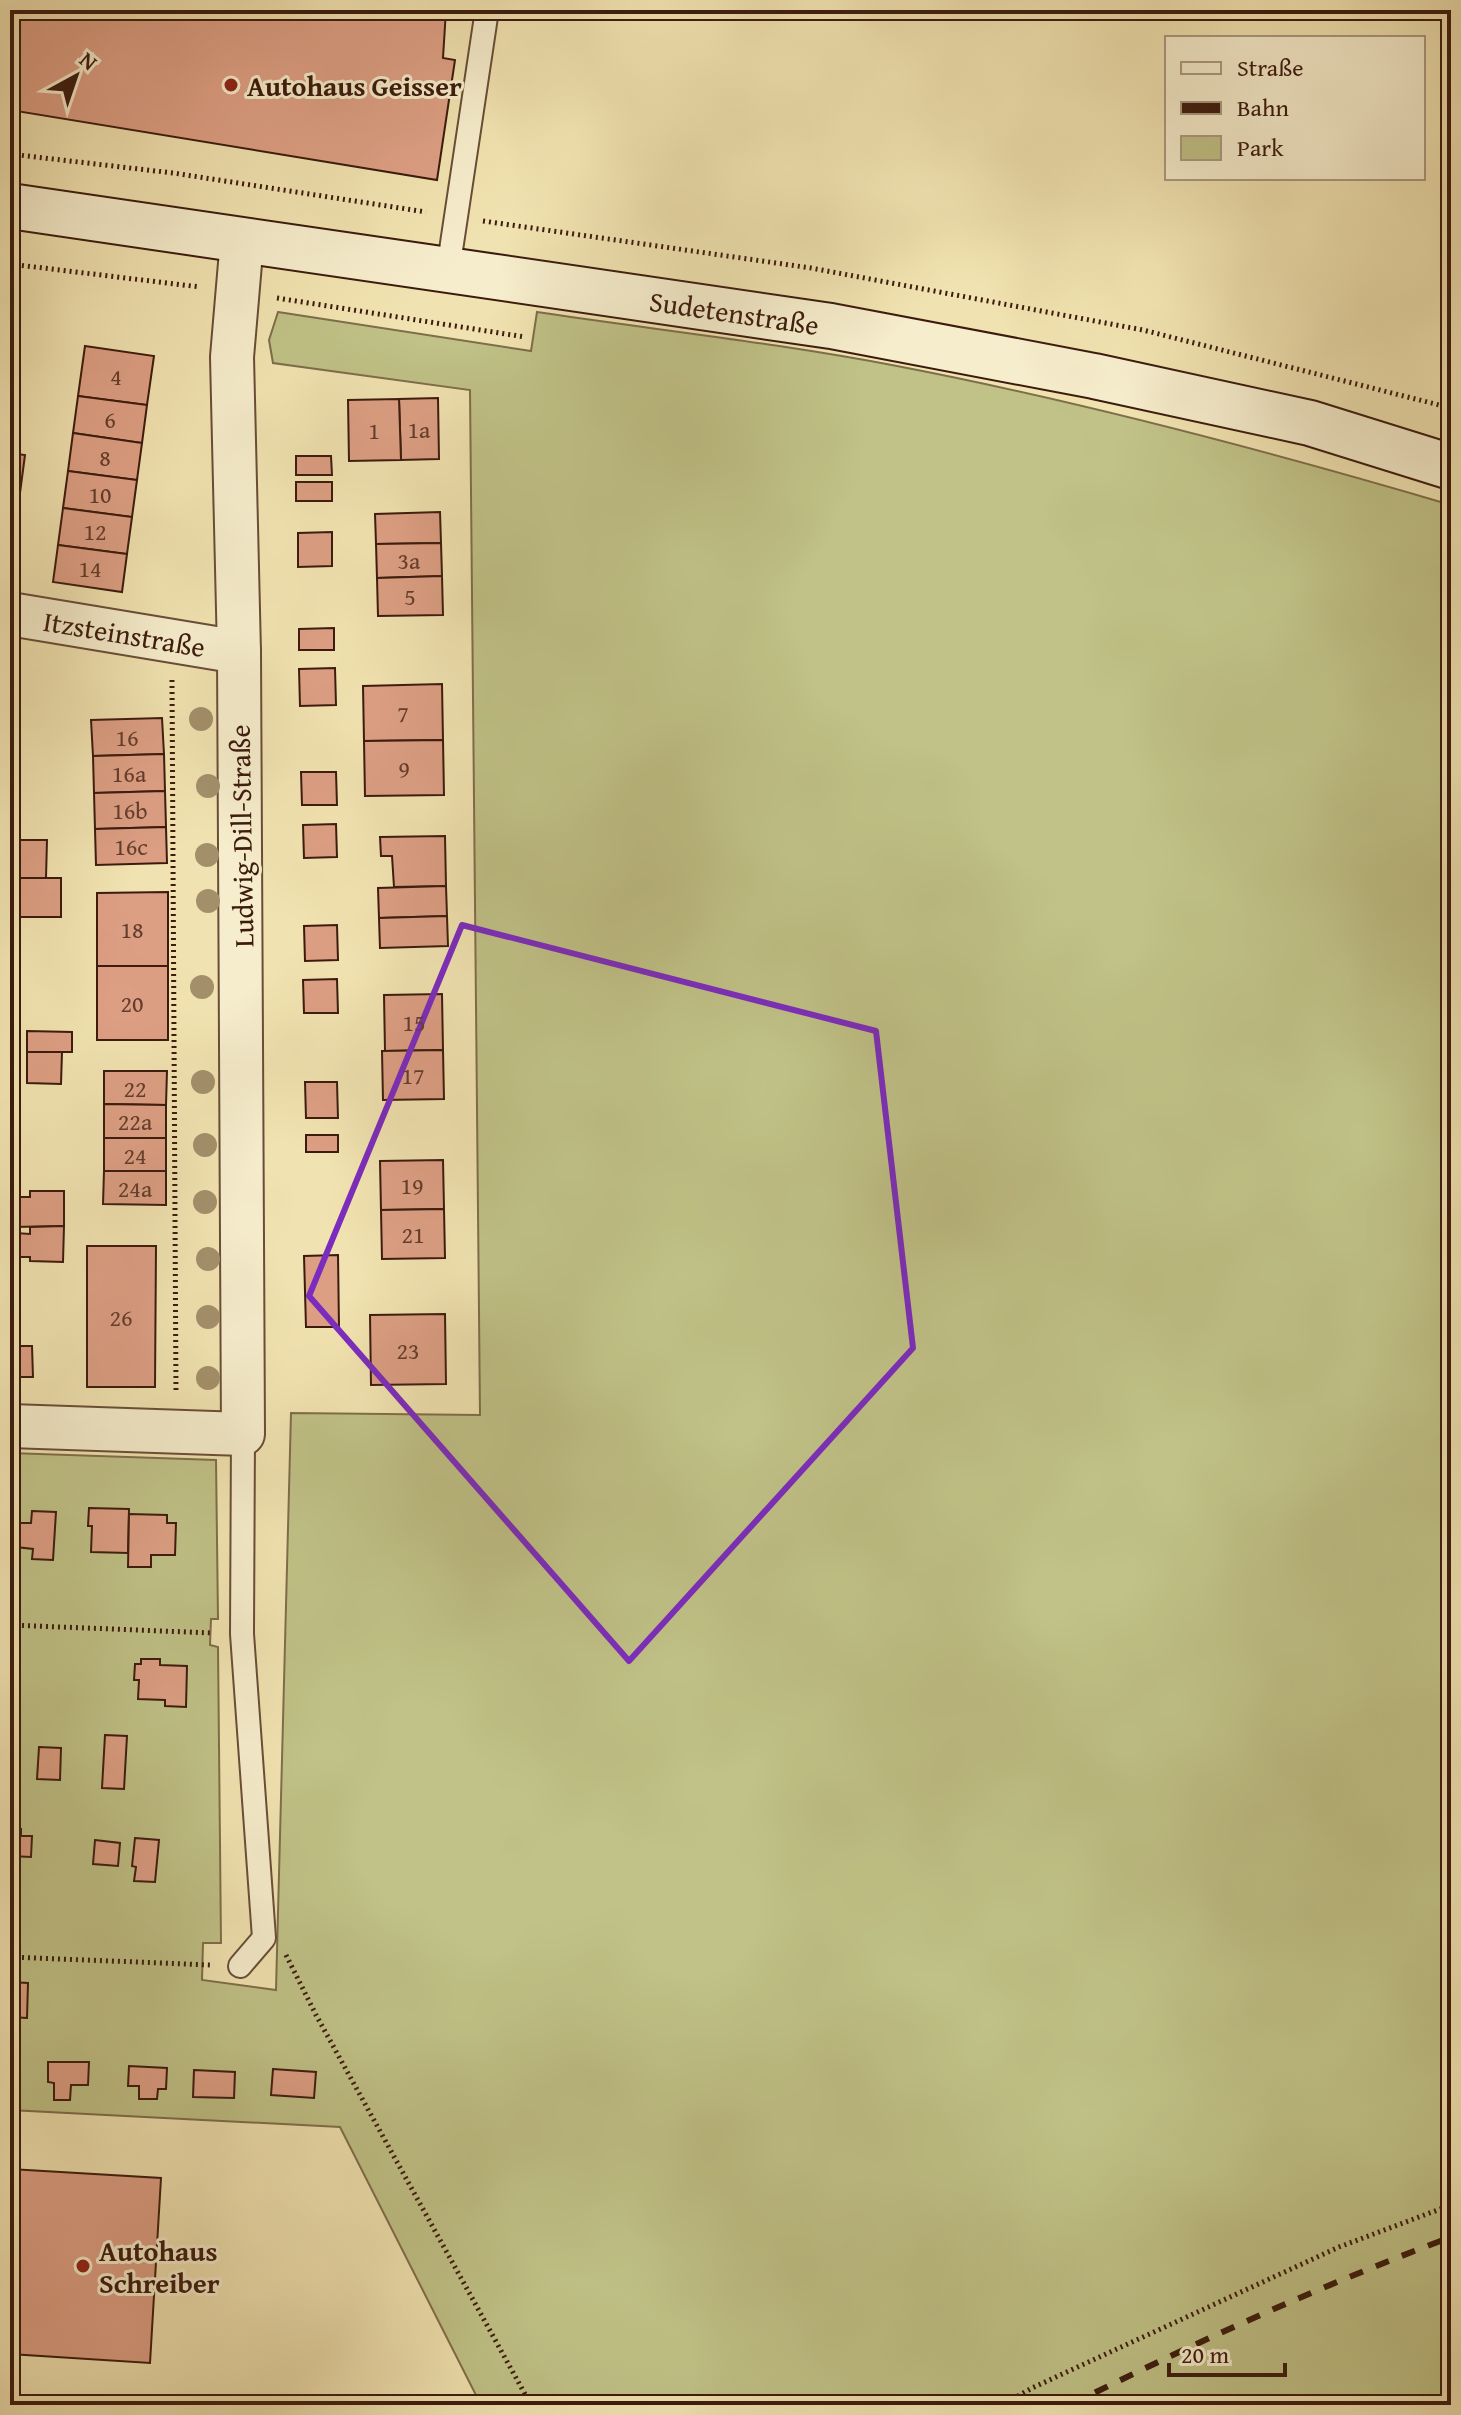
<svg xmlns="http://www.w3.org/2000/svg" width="1461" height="2415" font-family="'Gentium Book Plus',serif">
<rect width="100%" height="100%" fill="#f1e3b1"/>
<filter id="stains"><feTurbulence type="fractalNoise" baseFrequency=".0025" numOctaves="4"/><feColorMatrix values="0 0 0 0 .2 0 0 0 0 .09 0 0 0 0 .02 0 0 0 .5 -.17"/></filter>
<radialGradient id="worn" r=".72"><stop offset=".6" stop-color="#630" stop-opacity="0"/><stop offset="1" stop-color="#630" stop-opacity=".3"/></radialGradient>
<!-- green -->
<path fill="#c0c287" stroke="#7e6e4a" stroke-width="2" d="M 278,312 L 531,351 L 537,312 C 657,330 778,343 897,366 C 1084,402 1268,451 1451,505 L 1451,1544 L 1449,1548 L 1451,1551 L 1451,2405 L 481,2405 L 340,2127 L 10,2110 L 10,1453 L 216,1460 L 218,1619 L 211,1619 L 210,1645 L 218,1647 L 221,1943 L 203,1943 L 202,1980 L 276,1990 L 291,1413 L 480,1415 L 470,390 L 273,363 L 269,340 Z"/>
<!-- building -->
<g fill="#dd9f84" stroke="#3c1b0e" stroke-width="2">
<path d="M 10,10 L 446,10 L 443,58 L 455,60 L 437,180 L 10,110 Z"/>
<path d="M 85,346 L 154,356 L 147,405 L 78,396 Z"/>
<path d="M 78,396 L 147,405 L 142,443 L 73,433 Z"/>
<path d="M 438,398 L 439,459 L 401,460 L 399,399 Z"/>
<path d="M 399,399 L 401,460 L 349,461 L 348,400 Z"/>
<path d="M 73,433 L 142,443 L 137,480 L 68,471 Z"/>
<path d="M 10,453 L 25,455 L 10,569 Z"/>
<path d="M 296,456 L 331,456 L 332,475 L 296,475 Z"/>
<path d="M 68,471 L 137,480 L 132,517 L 63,508 Z"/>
<rect x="296" y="482" width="36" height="19"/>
<path d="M 63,508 L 132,517 L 127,554 L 58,545 Z"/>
<path d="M 440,512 L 441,543 L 376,544 L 375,514 Z"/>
<path d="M 332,532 L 332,566 L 298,567 L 298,533 Z"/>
<path d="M 441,543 L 442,576 L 377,578 L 376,544 Z"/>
<path d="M 58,545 L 127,554 L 122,592 L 53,582 Z"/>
<path d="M 442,576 L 443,615 L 378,616 L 377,578 Z"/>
<path d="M 334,628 L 334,650 L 299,650 L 299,629 Z"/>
<path d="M 335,668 L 336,705 L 300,706 L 299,669 Z"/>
<path d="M 442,684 L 443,740 L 364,741 L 363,686 Z"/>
<path d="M 162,718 L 164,754 L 93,756 L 91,720 Z"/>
<path d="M 443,740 L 444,795 L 365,796 L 364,741 Z"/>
<path d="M 164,754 L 165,791 L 94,793 L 93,756 Z"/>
<path d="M 301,772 L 336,772 L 337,805 L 302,805 Z"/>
<path d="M 165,791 L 166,827 L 95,829 L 94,793 Z"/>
<path d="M 336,824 L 337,857 L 304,858 L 303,825 Z"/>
<path d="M 166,827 L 167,863 L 96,865 L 95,829 Z"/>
<path d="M 445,836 L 446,886 L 394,887 L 392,856 L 381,856 L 380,837 Z"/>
<path d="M 16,840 L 47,840 L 46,878 L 16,878 Z"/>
<rect x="10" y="878" width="51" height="39"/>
<path d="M 446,886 L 447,916 L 379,918 L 378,888 Z"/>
<path d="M 168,892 L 168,966 L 97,966 L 97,893 Z"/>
<path d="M 447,916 L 448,946 L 380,948 L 379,918 Z"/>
<path d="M 337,925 L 338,960 L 305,961 L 304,926 Z"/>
<rect x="97" y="966" width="71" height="74"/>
<path d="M 337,979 L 338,1013 L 304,1013 L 303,980 Z"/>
<path d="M 442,994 L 443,1050 L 385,1051 L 384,995 Z"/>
<path d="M 27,1031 L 72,1032 L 72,1052 L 27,1052 Z"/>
<path d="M 443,1050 L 444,1099 L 383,1100 L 382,1051 Z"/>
<path d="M 27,1052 L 62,1052 L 61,1084 L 27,1083 Z"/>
<path d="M 104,1071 L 167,1071 L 166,1105 L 104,1104 Z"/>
<path d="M 305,1082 L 337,1082 L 338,1118 L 306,1118 Z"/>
<path d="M 104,1104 L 166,1105 L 166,1138 L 104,1138 Z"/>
<rect x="306" y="1135" width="32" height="17"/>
<rect x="104" y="1138" width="62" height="33"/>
<path d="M 443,1160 L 444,1209 L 381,1210 L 380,1161 Z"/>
<path d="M 104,1171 L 166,1171 L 166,1205 L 103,1204 Z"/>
<path d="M 30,1191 L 64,1191 L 64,1226 L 14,1227 L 14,1197 L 30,1197 Z"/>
<path d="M 444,1209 L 445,1258 L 382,1259 L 381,1210 Z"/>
<path d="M 64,1226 L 63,1262 L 30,1261 L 30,1257 L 16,1257 L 16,1233 L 30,1234 L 30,1227 Z"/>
<path d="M 87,1246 L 156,1246 L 155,1387 L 87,1387 Z"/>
<path d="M 338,1255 L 339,1327 L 306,1327 L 304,1256 Z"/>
<path d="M 445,1314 L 446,1384 L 371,1385 L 370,1315 Z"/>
<path d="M 10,1346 L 32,1346 L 33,1377 L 10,1377 Z"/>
<path d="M 89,1508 L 129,1509 L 128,1553 L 91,1552 L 92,1526 L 88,1526 Z"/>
<path d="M 32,1511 L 56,1512 L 53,1560 L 32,1559 L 33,1549 L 16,1547 L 18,1523 L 31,1523 Z"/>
<path d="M 129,1514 L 167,1515 L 167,1523 L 176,1523 L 175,1555 L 151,1555 L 151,1567 L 128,1567 Z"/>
<path d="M 141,1659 L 160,1659 L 160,1665 L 187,1666 L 186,1707 L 165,1706 L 165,1700 L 138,1699 L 139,1680 L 134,1680 L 135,1664 L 141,1664 Z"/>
<path d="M 105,1735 L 127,1736 L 124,1789 L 102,1788 Z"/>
<path d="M 39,1747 L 61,1748 L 60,1780 L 37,1779 Z"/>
<path d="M 10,1829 L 21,1829 L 21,1836 L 32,1836 L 31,1857 L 10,1856 Z"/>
<path d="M 135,1838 L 159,1840 L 155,1882 L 134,1881 L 136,1867 L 132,1866 Z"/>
<path d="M 95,1840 L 120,1843 L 118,1866 L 93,1864 Z"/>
<path d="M 10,1982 L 28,1983 L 27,2018 L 10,2017 Z"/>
<path d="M 48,2062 L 89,2062 L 88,2085 L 71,2085 L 70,2100 L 54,2100 L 54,2083 L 48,2082 Z"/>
<path d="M 129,2066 L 167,2068 L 166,2089 L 158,2089 L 157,2099 L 139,2099 L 139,2086 L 128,2086 Z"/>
<path d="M 273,2069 L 316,2072 L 314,2098 L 271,2095 Z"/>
<path d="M 194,2070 L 235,2072 L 234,2098 L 193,2097 Z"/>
<path d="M 10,2169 L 161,2178 L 150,2363 L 10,2354 Z"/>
</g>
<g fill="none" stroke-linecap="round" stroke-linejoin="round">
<defs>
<g id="lane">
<path d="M 448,270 L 487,10"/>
<path d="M 240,1966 L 264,1938 L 242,1634 L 243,1434"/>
</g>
<g id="street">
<path id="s1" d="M 10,614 L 239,652"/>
<path d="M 10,1426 L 243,1434 L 239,652 L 232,357 L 242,240"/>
</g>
<g id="secondary">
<path id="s2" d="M 10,206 L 831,326 L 1094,376 L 1310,423 L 1451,467"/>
</g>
</defs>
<!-- lane casing -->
<use href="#lane" stroke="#694d37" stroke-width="26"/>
<!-- street casing -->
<use href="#street" stroke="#694d37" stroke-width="46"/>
<!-- secondary casing -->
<use href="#secondary" stroke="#3c1b0e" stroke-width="48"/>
<!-- path -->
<g stroke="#3c1b0e" stroke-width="5" stroke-dasharray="2 4" stroke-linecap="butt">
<path d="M 10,154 L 173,173 L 426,212"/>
<path d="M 483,221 L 811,268 L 1143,330 L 1451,408"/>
<path d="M 10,264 L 200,287"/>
<path d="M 277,298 L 525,337"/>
<path d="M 172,680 L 176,1394"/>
<path d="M 10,1625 L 213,1633"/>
<path d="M 286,1955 L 316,2015 L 531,2405"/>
<path d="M 10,1957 L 211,1965"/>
<path d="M 1002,2405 L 1032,2388 L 1339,2247 L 1451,2205"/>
</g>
<!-- lane -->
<use href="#lane" stroke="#f6edcc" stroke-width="22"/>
<!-- street -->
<use href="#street" stroke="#f6edcc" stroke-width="42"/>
<!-- secondary -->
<use href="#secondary" stroke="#f6edcc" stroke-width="44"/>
<!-- rail -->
<path stroke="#3c1b0e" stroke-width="6" stroke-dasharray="14 14" stroke-linecap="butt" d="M 1070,2405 C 1194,2343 1320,2286 1451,2237"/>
</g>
<!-- trees -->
<g fill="#a3906b">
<circle cx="201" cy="719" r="12"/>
<circle cx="208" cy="786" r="12"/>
<circle cx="207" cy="855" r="12"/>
<circle cx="208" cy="901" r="12"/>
<circle cx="202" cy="987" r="12"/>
<circle cx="203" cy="1082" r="12"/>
<circle cx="205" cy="1145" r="12"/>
<circle cx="205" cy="1202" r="12"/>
<circle cx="208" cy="1259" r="12"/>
<circle cx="208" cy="1317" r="12"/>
<circle cx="208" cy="1378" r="12"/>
</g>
<!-- marked area -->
<path fill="none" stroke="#7b2cbf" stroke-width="6" stroke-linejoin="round" d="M 462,925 L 876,1031 L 913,1348 L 629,1661 L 309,1296 Z"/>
<!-- markers -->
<g fill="#8f2418" stroke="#f6edcc" stroke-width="3">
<circle cx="231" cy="85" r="8"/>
<circle cx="83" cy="2266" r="8"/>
</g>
<g text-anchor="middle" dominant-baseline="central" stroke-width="6" stroke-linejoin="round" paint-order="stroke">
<!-- number labels -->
<g font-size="24" fill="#643c2c">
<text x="116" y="376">4</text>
<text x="110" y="419">6</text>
<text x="419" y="429">1a</text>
<text x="374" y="430">1</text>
<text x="105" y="457">8</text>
<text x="100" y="494">10</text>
<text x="95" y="531">12</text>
<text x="409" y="560">3a</text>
<text x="90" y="568">14</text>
<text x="410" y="596">5</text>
<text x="403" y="713">7</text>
<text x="127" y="737">16</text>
<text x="404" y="768">9</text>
<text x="129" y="773">16a</text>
<text x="130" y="810">16b</text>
<text x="131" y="846">16c</text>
<text x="132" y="929">18</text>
<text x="132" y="1003">20</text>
<text x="414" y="1022">15</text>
<text x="413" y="1075">17</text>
<text x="135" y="1088">22</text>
<text x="135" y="1121">22a</text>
<text x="135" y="1155">24</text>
<text x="412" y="1185">19</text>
<text x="135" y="1188">24a</text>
<text x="413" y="1234">21</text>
<text x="121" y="1317">26</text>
<text x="408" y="1350">23</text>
</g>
<!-- poi labels -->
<g font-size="28" font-weight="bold" fill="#3c1b0e" stroke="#f6edcc" text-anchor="start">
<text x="247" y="85">Autohaus Geisser</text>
<text x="99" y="2250">Autohaus<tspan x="99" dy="32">Schreiber</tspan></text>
</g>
<!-- street labels -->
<g font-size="28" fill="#3c1b0e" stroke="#f6edcc">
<text stroke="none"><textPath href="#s2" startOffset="732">Sudetenstraße</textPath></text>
<text stroke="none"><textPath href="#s1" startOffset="116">Itzsteinstraße</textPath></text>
<text transform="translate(241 836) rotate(-91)">Ludwig-Dill-Straße</text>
</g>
</g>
<!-- margin -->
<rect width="1461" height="2415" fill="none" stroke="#f1e3b1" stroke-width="40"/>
<rect x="12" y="12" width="1437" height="2391" fill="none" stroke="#3c1b0e" stroke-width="4"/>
<rect x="20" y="20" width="1421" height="2375" fill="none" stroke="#3c1b0e" stroke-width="2"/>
<!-- legend -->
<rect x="1165" y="36" width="260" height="144" fill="#f6edcc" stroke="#ac9980" stroke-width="2"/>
<rect x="1181" y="62" width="40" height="12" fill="#f6edcc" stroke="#ac9980" stroke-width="2"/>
<text x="1237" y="76" font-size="24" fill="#3c1b0e">Straße</text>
<rect x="1181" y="102" width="40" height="12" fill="#3c1b0e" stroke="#ac9980" stroke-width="2"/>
<text x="1237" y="116" font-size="24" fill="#3c1b0e">Bahn</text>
<rect x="1181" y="136" width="40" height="24" fill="#c0c287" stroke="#ac9980" stroke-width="2"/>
<text x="1237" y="156" font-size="24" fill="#3c1b0e">Park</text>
<!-- north arrow -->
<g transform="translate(76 76) rotate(40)" stroke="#f6edcc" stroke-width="6" paint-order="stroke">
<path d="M0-6L14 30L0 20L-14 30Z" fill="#3c1b0e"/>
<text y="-12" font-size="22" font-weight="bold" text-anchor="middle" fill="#3c1b0e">N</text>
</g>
<!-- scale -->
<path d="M1169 2363v12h116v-12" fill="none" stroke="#3c1b0e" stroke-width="4"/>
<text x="1181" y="2363" font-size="24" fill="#3c1b0e" stroke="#f6edcc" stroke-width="6" paint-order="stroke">20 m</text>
<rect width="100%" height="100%" filter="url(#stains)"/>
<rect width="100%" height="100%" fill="url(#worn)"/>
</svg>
